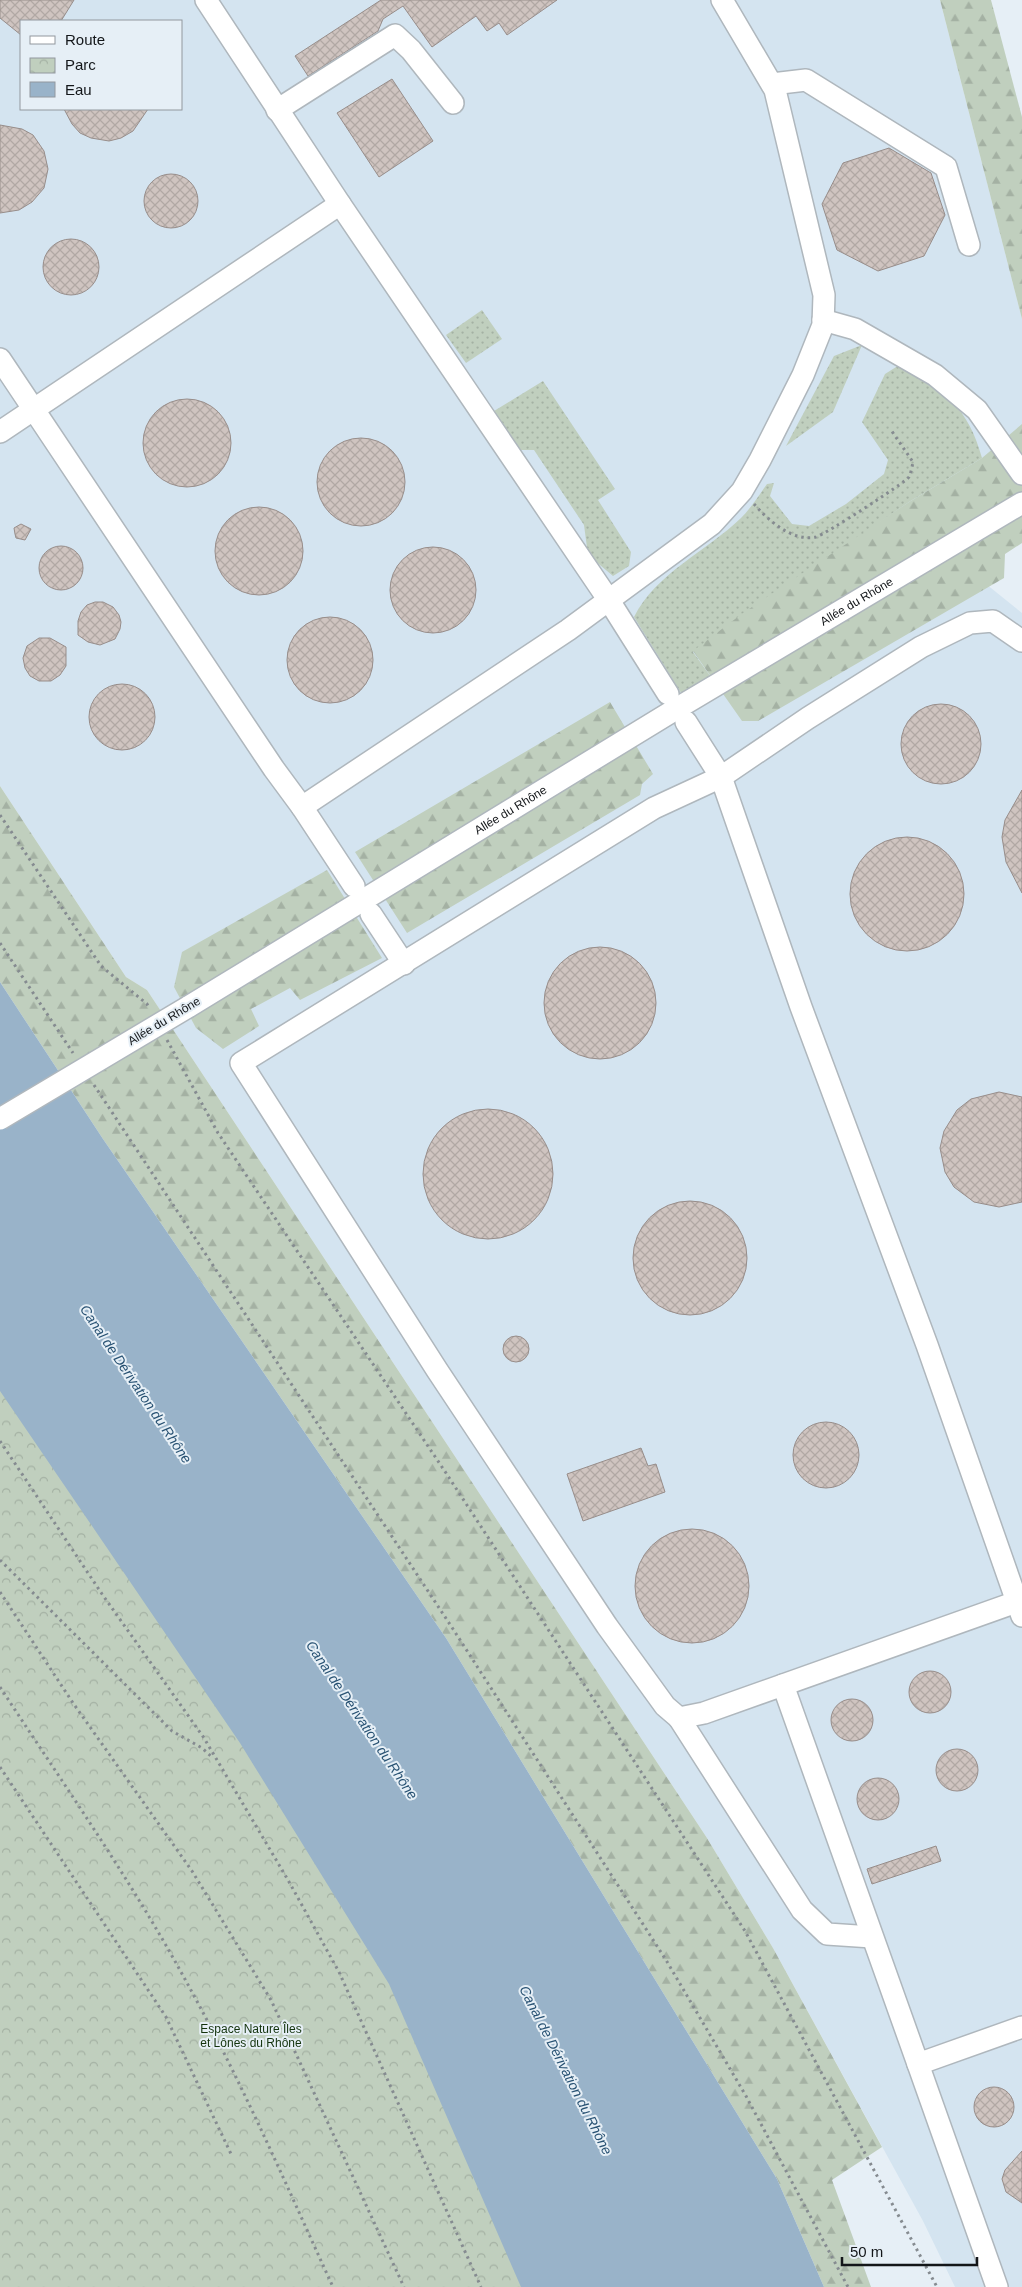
<svg xmlns="http://www.w3.org/2000/svg" width="1022" height="2287" font-family="Helvetica,sans-serif">
<defs>
<pattern id="grass-dots" width="8" height="8" patternUnits="userSpaceOnUse" patternTransform="scale(1.25)"><rect width="8" height="8" fill="#c0cfbe"/><path d="M2 2h.1M6 6h.1" fill="none" stroke="#a4b1a3" stroke-width="1.8" stroke-linecap="round"/></pattern>
<pattern id="forest-firs" width="22" height="20" patternUnits="userSpaceOnUse" patternTransform="scale(1.25)"><rect width="22" height="20" fill="#c0cfbe"/><path d="M5 1l3.5 6h-7zM16 11l3.5 6h-7z" fill="#a4b1a3"/></pattern>
<pattern id="park-crowns" width="20" height="18" patternUnits="userSpaceOnUse" patternTransform="scale(1.25)"><rect width="20" height="18" fill="#c0cfbe"/><path d="M2 6a3 3 0 1 1 6 0M12 15a3 3 0 1 1 6 0" fill="none" stroke="#a4b1a3"/></pattern>
<pattern id="building-cross-hatch" width="8" height="8" patternUnits="userSpaceOnUse" patternTransform="scale(1.25)"><rect width="8" height="8" fill="#cfc4c0"/><path d="M0 0l8 8M0 8l8-8" fill="none" stroke="#b1a8a4"/></pattern>
</defs>
<rect width="100%" height="100%" fill="#e6eff6"/>
<!-- built -->
<path fill="#d4e4f0" fill-rule="evenodd" d="M 0,0 L 940,0 L 1022,319 L 1022,474 L 986,584 L 1022,613 L 1022,2287 L 955,2287 L 923,2221 L 773,1948 L 707,1838 L 147,990 L 126,977 L 0,786 ZM 21,21 L 181,21 L 181,109 L 21,109 Z"/>
<!-- grass -->
<g fill="url(#grass-dots)">
<path d="M 482,310 L 502,339 L 466,363 L 446,335 Z"/>
<path d="M 862,345 L 833,412 L 786,446 L 834,356 Z"/>
<path d="M 904,362 C 944,390 969,409 982,458 L 909,502 L 693,652 L 711,677 L 683,696 L 634,617 C 656,573 707,551 741,518 C 751,508 759,495 767,484 L 774,483 L 770,496 L 792,524 L 809,526 L 846,504 L 884,474 L 888,460 L 862,422 L 885,374 Z"/>
<path d="M 543,381 L 615,489 L 598,500 L 631,552 L 629,566 L 613,576 L 588,555 L 584,525 L 534,450 L 520,450 L 494,411 Z"/>
</g>
<!-- forest -->
<g fill="url(#forest-firs)">
<path d="M 940,0 L 991,0 L 1022,117 L 1022,319 Z"/>
<path d="M 1022,424 L 1022,543 L 1005,554 L 1004,578 L 758,721 L 742,721 L 693,651 L 743,613 L 909,502 L 982,458 Z"/>
<path d="M 610,702 L 653,774 L 642,784 L 640,795 L 407,933 L 355,852 Z"/>
<path d="M 0,786 L 126,977 L 147,990 L 707,1838 L 773,1948 L 882,2147 L 832,2180 L 871,2287 L 824,2287 L 777,2179 L 446,1638 L 103,1139 L 0,982 Z"/>
<path d="M 327,870 L 382,958 L 300,1000 L 290,988 L 251,1009 L 259,1026 L 223,1049 L 196,1028 L 174,987 L 182,952 Z"/>
</g>
<!-- park -->
<path fill="url(#park-crowns)" d="M 0,1193 L 657,2287 L 0,2287 Z"/>
<!-- water -->
<path fill="#99b3c9" d="M 0,982 L 103,1139 L 446,1638 L 777,2179 L 824,2287 L 521,2287 L 389,1984 L 240,1743 L 0,1391 Z"/>
<!-- building -->
<g fill="url(#building-cross-hatch)" stroke="#978d8a">
<path d="M 0,0 L 74,0 L 61,21 L 21,21 L 21,35 L 0,18 Z"/>
<path d="M 381,0 L 557,0 L 507,35 L 499,23 L 487,31 L 476,16 L 432,47 L 403,6 L 383,19 L 378,31 L 308,76 L 295,56 Z"/>
<path d="M 392,79 L 433,141 L 379,177 L 337,113 Z"/>
<path d="M 64,109 L 148,109 L 133,131 L 121,138 L 109,141 L 91,138 L 80,133 L 72,124 Z"/>
<path d="M 0,125 L 22,129 L 33,135 L 44,151 L 48,169 L 44,188 L 32,202 L 19,210 L 0,213 Z"/>
<path d="M 889,148 L 931,173 L 945,215 L 924,256 L 878,271 L 837,250 L 822,204 L 843,163 Z"/>
<circle cx="171" cy="201" r="27"/>
<circle cx="71" cy="267" r="28"/>
<circle cx="187" cy="443" r="44"/>
<circle cx="361" cy="482" r="44"/>
<circle cx="259" cy="551" r="44"/>
<path d="M 21,524 L 31,529 L 25,540 L 16,538 L 15,534 L 14,528 Z"/>
<circle cx="61" cy="568" r="22"/>
<circle cx="433" cy="590" r="43"/>
<path d="M 95,602 L 103,602 L 113,607 L 119,615 L 121,622 L 120,629 L 115,639 L 100,645 L 88,642 L 78,635 L 78,621 L 81,612 L 87,605 Z"/>
<circle cx="330" cy="660" r="43"/>
<path d="M 39,638 L 50,638 L 66,647 L 66,666 L 60,675 L 51,681 L 39,681 L 30,676 L 25,668 L 23,658 L 27,646 Z"/>
<circle cx="122" cy="717" r="33"/>
<circle cx="941" cy="744" r="40"/>
<path d="M 1022,790 L 1022,893 L 1006,862 L 1002,837 L 1005,820 Z"/>
<circle cx="907" cy="894" r="57"/>
<circle cx="600" cy="1003" r="56"/>
<path d="M 999,1092 L 1022,1097 L 1022,1202 L 999,1207 L 974,1202 L 954,1187 L 945,1172 L 940,1148 L 944,1131 L 957,1110 L 971,1099 Z"/>
<circle cx="488" cy="1174" r="65"/>
<circle cx="690" cy="1258" r="57"/>
<circle cx="516" cy="1349" r="13"/>
<circle cx="826" cy="1455" r="33"/>
<path d="M 641,1448 L 648,1466 L 656,1464 L 665,1492 L 583,1521 L 567,1474 Z"/>
<circle cx="692" cy="1586" r="57"/>
<circle cx="930" cy="1692" r="21"/>
<circle cx="852" cy="1720" r="21"/>
<circle cx="957" cy="1770" r="21"/>
<circle cx="878" cy="1799" r="21"/>
<path d="M 936,1846 L 941,1861 L 872,1884 L 867,1869 Z"/>
<circle cx="994" cy="2107" r="20"/>
<path d="M 1022,2151 L 1022,2203 L 1006,2192 L 1002,2179 L 1005,2170 Z"/>
</g>
<g fill="none" stroke-linecap="round" stroke-linejoin="round">
<defs>
<g id="minor">
<path d="M 206,0 L 340,204 L 608,599 L 668,694"/>
<path d="M 772,84 L 806,80 L 946,167 L 969,245"/>
<path d="M 277,110 L 395,35 L 411,50 L 453,103"/>
<path d="M 823,320 L 855,329 L 935,375 L 977,410 L 1022,474"/>
<path d="M 0,359 L 274,769 L 302,807"/>
<path d="M 0,432 L 340,204"/>
<path d="M 1022,641 L 993,621 L 970,623 L 921,647 L 808,718 L 721,777 L 654,808 L 241,1063 L 437,1370 L 607,1626 L 665,1706 L 679,1718 L 704,1713 L 1022,1600"/>
<path d="M 686,722 L 721,777 L 801,1007 L 927,1345 L 1022,1616"/>
<path d="M 354,886 L 302,807 L 568,630 L 712,524 L 742,491 L 760,460 L 803,375 L 823,325 L 824,295 L 775,90 L 722,0"/>
<path d="M 371,914 L 404,964"/>
<path id="s1" d="M 188,1007 L 676,709 L 1022,503"/>
<path d="M 783,1685 L 918,2064 L 1022,2027"/>
<path d="M 679,1718 L 802,1910 L 827,1934 L 872,1937"/>
<path d="M 918,2064 L 997,2287"/>
</g>
</defs>
<!-- minor casing -->
<use href="#minor" stroke="#afb7bd" stroke-width="24"/>
<!-- path -->
<g stroke="#858b90" stroke-width="3" stroke-dasharray="2.5 4" stroke-linecap="butt">
<path d="M 754,504 C 768,520 792,542 816,537 C 824,535 905,483 909,477 C 911,473 912,467 913,462 L 891,430"/>
<path d="M 0,815 L 101,966 L 147,1004 L 149,1008"/>
<path d="M 0,943 L 73,1053"/>
<path d="M 167,1040 L 218,1133 L 446,1473 L 745,1931 L 937,2287"/>
<path d="M 94,1085 L 453,1629 L 666,1960 L 746,2096 L 848,2287"/>
<path d="M 0,1441 L 102,1594 L 204,1738 L 288,1880 L 339,1972 L 481,2287"/>
<path d="M 0,1560 L 172,1731 L 202,1748 L 213,1758"/>
<path d="M 0,1592 L 73,1703 L 192,1871 L 271,2000 L 404,2287"/>
<path d="M 0,1687 C 66,1788 136,1887 193,1994 C 245,2089 288,2189 333,2287"/>
<path d="M 0,1767 L 166,2017 L 232,2156"/>
</g>
<!-- minor -->
<use href="#minor" stroke="#fff" stroke-width="21"/>
<defs>
<path id="minor-bridge" d="M 0,1119 L 188,1007"/>
</defs>
<!-- minor-bridge casing -->
<use href="#minor-bridge" stroke="#afb7bd" stroke-width="24" stroke-linecap="butt"/>
<!-- minor-bridge -->
<use href="#minor-bridge" stroke="#fff" stroke-width="21"/>
</g>
<g text-anchor="middle" dominant-baseline="central" stroke-width="4" stroke-linejoin="round" paint-order="stroke">
<!-- street labels -->
<g font-size="12" fill="#131619" stroke="#e6eff6">
<text stroke="none"><textPath href="#s1" startOffset="782">Allée du Rhône</textPath></text>
<text stroke="none"><textPath href="#s1" startOffset="378">Allée du Rhône</textPath></text>
<text transform="translate(164 1021) rotate(-31)">Allée du Rhône</text>
</g>
<!-- park labels -->
<g font-size="12" fill="#13330d" stroke="#e6eff6">
<text x="251" y="2029">Espace Nature Îles<tspan x="251" dy="14">et Lônes du Rhône</tspan></text>
</g>
<!-- water labels -->
<g font-size="14" font-style="italic" fill="#285273" stroke="#e6eff6">
<text transform="translate(136 1384) rotate(56)">Canal de Dérivation du Rhône</text>
<text transform="translate(362 1720) rotate(56)">Canal de Dérivation du Rhône</text>
<text transform="translate(566 2070) rotate(63)">Canal de Dérivation du Rhône</text>
</g>
</g>
<!-- legend -->
<rect x="20" y="20" width="162" height="90" fill="#e6eff6" stroke="#92989e"/>
<rect x="30" y="36" width="25" height="8" fill="#ffffff" stroke="#92989e"/>
<text x="65" y="45" font-size="15" fill="#131619">Route</text>
<rect x="30" y="58" width="25" height="15" fill="url(#park-crowns)" stroke="#92989e"/>
<text x="65" y="70" font-size="15" fill="#131619">Parc</text>
<rect x="30" y="82" width="25" height="15" fill="#99b3c9" stroke="#92989e"/>
<text x="65" y="95" font-size="15" fill="#131619">Eau</text>
<!-- scale -->
<path d="M842 2257v8h135v-8" fill="none" stroke="#131619" stroke-width="2.5"/>
<text x="850" y="2257" font-size="15" fill="#131619" stroke="#e6eff6" stroke-width="4" paint-order="stroke">50 m</text>
</svg>
